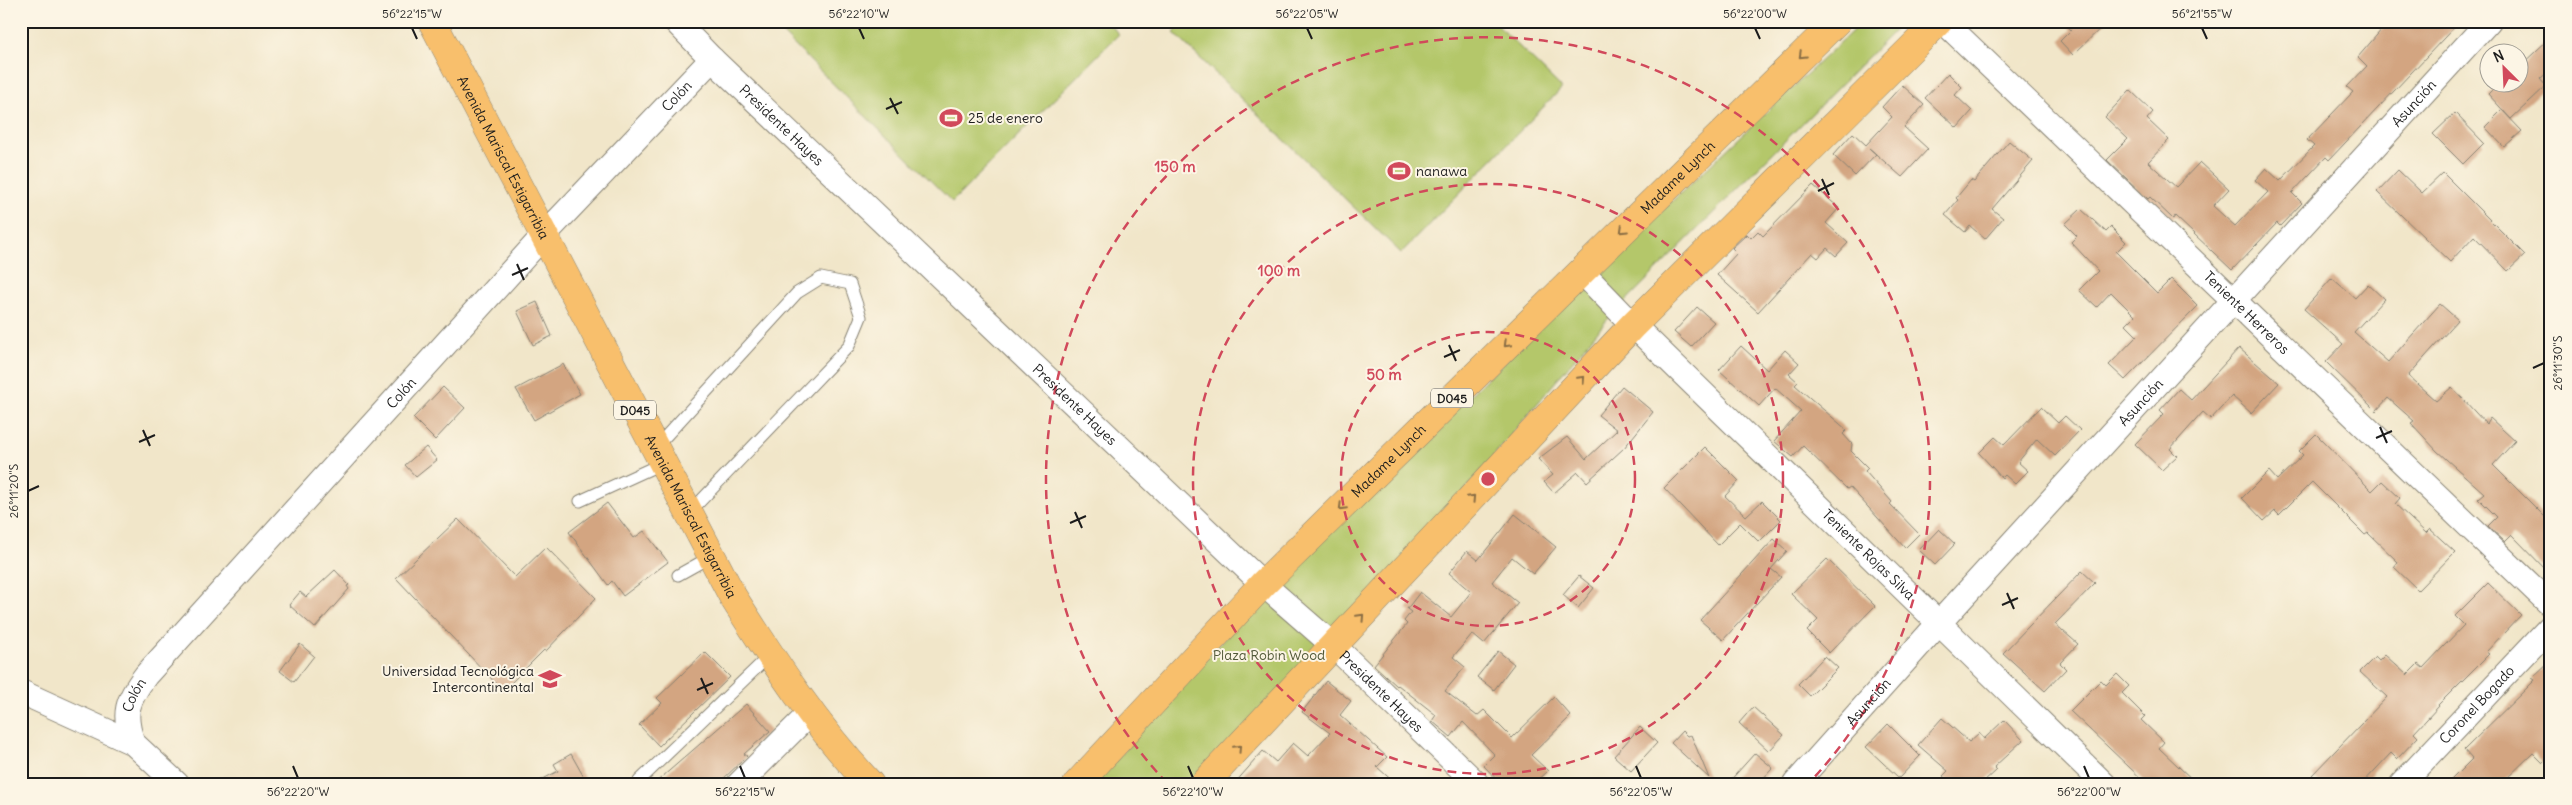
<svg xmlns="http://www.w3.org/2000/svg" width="2572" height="805" viewBox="0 0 2572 805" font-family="Delius,sans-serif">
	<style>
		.green { fill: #b4c76b; stroke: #687244 }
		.building { fill: #d3a581 }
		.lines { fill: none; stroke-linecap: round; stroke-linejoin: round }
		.lane-casing { stroke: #868172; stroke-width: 13 }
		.street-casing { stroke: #868172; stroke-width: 26 }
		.primary-casing { stroke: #868172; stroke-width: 29 }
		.lane { stroke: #fff; stroke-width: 11 }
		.street { stroke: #fff; stroke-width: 24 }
		.primary { stroke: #f8bf6c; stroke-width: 28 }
		.oneway { stroke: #8a6e44 }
		.ticks { fill: none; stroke: #1c1c1c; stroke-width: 2 }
		.ring { fill: none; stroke: #d1495b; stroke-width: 2.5; stroke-dasharray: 9 6 }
		.labels { text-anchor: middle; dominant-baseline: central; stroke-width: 4; stroke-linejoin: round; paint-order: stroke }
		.shield { fill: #fcf5e5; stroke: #5f5d58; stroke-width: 1 }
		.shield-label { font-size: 12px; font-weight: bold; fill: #1c1c1c }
		.street-label { font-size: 14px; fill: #1c1c1c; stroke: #fcf5e5 }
		.poi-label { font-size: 14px; fill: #1c1c1c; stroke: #fcf5e5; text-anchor: start }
		.park-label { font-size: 14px; fill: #515838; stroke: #fcf5e5 }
		.centre { fill: #d1495b; stroke: #fcf5e5; stroke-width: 2.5 }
		.ring-label { font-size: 15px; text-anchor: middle; font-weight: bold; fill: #d1495b; stroke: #fcf5e5; stroke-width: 4; stroke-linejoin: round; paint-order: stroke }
		.neatline { fill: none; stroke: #1c1c1c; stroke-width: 2 }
		.ticks-label { font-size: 12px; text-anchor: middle; fill: #1c1c1c }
	</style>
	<rect width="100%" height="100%" fill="#fcf5e5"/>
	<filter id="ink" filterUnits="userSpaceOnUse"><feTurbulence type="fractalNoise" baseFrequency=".02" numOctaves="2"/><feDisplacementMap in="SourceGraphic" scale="10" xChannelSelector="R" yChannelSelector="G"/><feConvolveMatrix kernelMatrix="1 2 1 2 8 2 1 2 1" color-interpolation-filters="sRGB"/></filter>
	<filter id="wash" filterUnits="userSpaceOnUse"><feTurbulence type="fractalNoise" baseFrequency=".0096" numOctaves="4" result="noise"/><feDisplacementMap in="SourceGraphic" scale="20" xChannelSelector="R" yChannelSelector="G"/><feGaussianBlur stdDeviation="1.12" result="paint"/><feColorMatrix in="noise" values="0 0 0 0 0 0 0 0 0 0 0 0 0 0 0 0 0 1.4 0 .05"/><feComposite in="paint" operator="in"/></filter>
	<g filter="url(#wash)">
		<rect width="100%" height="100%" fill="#f1e6c9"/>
		<path class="green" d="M770,21H1106L1119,34L952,202Z
			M1185,21H1493L1562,88L1401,253L1174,33Z
			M1863,21H1904L1607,320L1325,658L1211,784H1094L1260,599L1576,292Z"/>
		<g id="blocks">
			<path class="building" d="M2063,21H2108L2073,55L2060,41L2071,30Z
				M2389,21H2460L2329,160L2326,157L2292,193L2302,203L2280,226L2277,223L2232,270L2175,216L2173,219L2150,197L2148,199L2107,160L2128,139L2105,117L2130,90L2153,112L2147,119L2169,140L2148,162L2176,187L2200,162L2229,189L2213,206L2235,226L2268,192L2255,180L2266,168L2280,181L2314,146L2307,140L2353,92L2347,87L2367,66L2358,57Z
				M2551,37V69L2540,79L2546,86L2511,119L2488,94L2500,82H2520V66Z
				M1948,73L1962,87L1955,95L1972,111L1957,128L1925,98Z
				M1902,85L1924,105L1904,127L1928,149L1902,177L1869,148L1876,154L1855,176L1833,155L1853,133L1866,145L1892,117L1882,107Z
				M2502,110L2522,131L2504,147L2485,127Z
				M2455,113L2484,143L2463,164L2433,134Z
				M2009,141L2033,161L1992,209L2003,218L1985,239L1970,226L1965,232L1945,215L1958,200L1956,198L1971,180L1974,182Z
				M2398,170L2422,193L2443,173L2525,255L2508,271L2474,236L2450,262L2377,192Z
				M1813,185L1839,208L1826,223L1848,243L1836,256L1827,248L1818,258L1812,253L1758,312L1717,275L1737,253L1732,248L1747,234L1751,238L1758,231L1763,236Z
				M2081,209L2106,232L2111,227L2126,242L2116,252L2157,293L2171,279L2198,306L2125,380L2109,365L2137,336L2126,325L2135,316L2111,292L2097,307L2079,290L2098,271L2071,242L2077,236L2065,224Z
				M2332,278L2355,298L2368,284L2384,299L2354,332L2388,362L2440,304L2458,320L2408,376L2436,401L2452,387L2486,424L2490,418L2515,441L2493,465L2551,523V575L2512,535L2505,542L2488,526L2497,517L2478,498L2484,493L2437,451L2411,423L2414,421L2388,398L2376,411L2326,362L2343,344L2304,309Z
				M537,302L552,336L533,345L517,311Z
				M1697,307L1714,322L1691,347L1674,332Z
				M1741,346L1767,370L1785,350L1799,363L1789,374L1798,382L1795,385L1847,430L1843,434L1852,444L1851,451L1868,468L1865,471L1892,502L1890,504L1919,534L1905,548L1850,487L1847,489L1803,446L1793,457L1774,441L1801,411L1775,388L1759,406L1719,370Z
				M2239,348L2279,383L2251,413L2232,396L2211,419L2203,412L2170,449L2177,456L2162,470L2135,444L2164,414L2160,410L2179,389L2191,400Z
				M563,364L580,394L534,420L516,389Z
				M1622,386L1653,412L1624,448L1587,482L1578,472L1554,493L1544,482L1553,475L1538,459L1567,437L1586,459L1617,430L1598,415Z
				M443,387L465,408L435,440L413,418Z
				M2041,407L2058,423L2065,416L2080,430L2055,456L2037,439L2018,462L2028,471L2015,484L2005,475L2002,478L1979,453L1995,437L2004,445Z
				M2316,434L2372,491L2382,481L2400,498L2395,504L2426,533L2430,529L2455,552L2418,590L2394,567L2398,562L2368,533L2365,535L2312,482L2279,515L2275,511L2264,521L2242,498L2269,471L2277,480L2303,455L2299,451Z
				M426,447L437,460L416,477L405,465Z
				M1705,447L1739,481L1725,496L1746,516L1762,501L1781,520L1759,542L1740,523L1718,545L1664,488Z
				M607,503L634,538L644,531L668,562L623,596L612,581L608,585L569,532Z
				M1515,514L1556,547L1533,574L1512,557L1492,582L1518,603L1484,644L1472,634L1453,657L1465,667L1445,691L1477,716L1484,710L1512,738L1554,697L1571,716L1531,755L1548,771L1534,784H1501L1484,766L1495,755L1463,722L1451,737L1432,721L1436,715L1398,685L1397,686L1374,665L1407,624L1404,621L1411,612L1407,609L1420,592L1451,617L1471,592L1449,573L1467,551L1478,560Z
				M458,519L515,577L546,547L596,598L546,651L544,650L503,691L396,578Z
				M1939,529L1955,544L1935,565L1919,550Z
				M1774,539L1787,551L1771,569L1781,577L1723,640L1700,620Z
				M1827,559L1875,606L1829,653L1807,631L1818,620L1791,594Z
				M335,570L349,585L347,586L349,589L315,628L289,605L300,592L306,597Z
				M2082,571L2095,583L2055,624L2078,644L2060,663L2066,669L2045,691L2003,653Z
				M1579,576L1594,588L1578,608L1563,595Z
				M2488,583L2521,615L2486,652L2489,654L2438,705L2439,706L2414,733L2418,737L2397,759L2391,753L2362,784H2321L2312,775L2387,697L2360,672L2375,657L2379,661L2385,655L2407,675L2418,664L2423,668L2464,625L2455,616Z
				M300,644L314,656L294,682L280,671Z
				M1498,651L1514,664L1494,690L1477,677Z
				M705,652L730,677L659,746L639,725L662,703L657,698Z
				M1825,656L1838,668L1810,696L1798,684Z
				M2551,660V755L2543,763L2533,753L2501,784H2447L2472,759L2464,750L2535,680L2532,678Z
				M2117,674L2129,686L2122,693L2145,716L2141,720L2164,742L2159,748L2197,784H2147L2070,711L2101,680L2106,685Z
				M1326,681L1351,701L1340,715L1387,757L1377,767L1396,784H1234L1263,751L1276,762L1293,743L1308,756L1330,733L1302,712Z
				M746,704L770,731L744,754L747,756L718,784H654Z
				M1753,707L1784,735L1769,751L1739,723Z
				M1942,718L1969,742L1979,733L1984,739L2004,720L2023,740L1994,767L1997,770L1982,784H1951L1943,776L1948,771L1918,745Z
				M1888,724L1920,756L1899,778L1866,747Z
				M1640,727L1657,743L1631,771L1614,756Z
				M1682,731L1687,736L1691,735L1709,778L1671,743Z
				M1755,753L1773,768L1758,784H1727Z
				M571,754L585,779L577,784H534L558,771L554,764Z"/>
		</g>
	</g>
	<g filter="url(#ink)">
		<use href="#blocks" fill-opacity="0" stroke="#868172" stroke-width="1"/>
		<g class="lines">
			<defs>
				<path id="lane" d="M655,448L797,293L821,278L850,284L861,317L849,346L689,513
					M580,501L663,463
					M678,575L712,556
					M639,781L770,655"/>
				<g id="street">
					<path id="s1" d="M675,21L712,59L1263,584L1334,646L1477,784"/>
					<path id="s2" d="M1943,21L2551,605"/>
					<path id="s3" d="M1581,271L1633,325L2104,784"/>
					<path d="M21,692L133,743L177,784"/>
					<path id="s4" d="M133,743C122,714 127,700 146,675L545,234L712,59"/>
					<path d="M739,784L811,712"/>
					<path id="s5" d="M1795,784L1939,623L2489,21"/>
					<path id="s6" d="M2402,784L2551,626"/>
				</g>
				<g id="primary">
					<path id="s7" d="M432,21L733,597C774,662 817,728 870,784"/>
					<path id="s8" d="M1077,784L1263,584L1837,21"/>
					<path d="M1204,784L1633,325L1939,21"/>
				</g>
			</defs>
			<use href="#lane" class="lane-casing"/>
			<use href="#street" class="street-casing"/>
			<use href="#primary" class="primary-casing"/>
			<use href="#lane" class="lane"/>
			<use href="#street" class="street"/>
			<use href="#primary" class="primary"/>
		</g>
		<defs><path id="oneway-chevron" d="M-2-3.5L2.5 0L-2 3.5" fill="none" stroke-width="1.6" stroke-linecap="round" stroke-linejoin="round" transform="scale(1.25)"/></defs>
		<g class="oneway">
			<use href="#oneway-chevron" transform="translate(1802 55) rotate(136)"/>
			<use href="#oneway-chevron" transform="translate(1623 230) rotate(136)"/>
			<use href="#oneway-chevron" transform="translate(1507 344) rotate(135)"/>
			<use href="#oneway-chevron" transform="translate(1582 379) rotate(-47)"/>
			<use href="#oneway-chevron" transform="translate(1472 498) rotate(-47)"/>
			<use href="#oneway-chevron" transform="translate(1342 507) rotate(135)"/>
			<use href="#oneway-chevron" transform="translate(1361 617) rotate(-47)"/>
			<use href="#oneway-chevron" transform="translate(1238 748) rotate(-47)"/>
		</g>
	</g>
	<path class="ticks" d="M412,28L417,39M859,28L864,39M1307,28L1312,39M1755,28L1760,39M2202,28L2207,39M890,98L898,114M886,109L902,102M1822,179L1829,195M1818,191L1834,183M517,264L524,280M512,275L528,268M1449,345L1456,361M1444,357L1460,350M2533,368L2544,363M2380,427L2387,443M143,430L150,446M2376,438L2392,431M139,442L155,435M28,491L39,486M1075,512L1082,528M1070,523L1086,516M2007,593L2014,609M2002,605L2018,598M701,678L708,694M697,690L713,683M293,766L298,778M740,766L745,778M1188,766L1193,778M1636,766L1641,778M2084,766L2089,778"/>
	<g class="ring">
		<circle cx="1488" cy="479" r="147"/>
		<circle cx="1488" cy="479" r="295"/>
		<path d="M1167 783A442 442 0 1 1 1809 783"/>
	</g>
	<defs>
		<symbol id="stadium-bare" viewBox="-9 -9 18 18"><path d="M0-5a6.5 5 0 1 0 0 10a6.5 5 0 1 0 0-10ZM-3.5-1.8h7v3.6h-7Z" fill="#d1495b" stroke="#fcf5e5" stroke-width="2.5" paint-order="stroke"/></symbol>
		<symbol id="university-bare" viewBox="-9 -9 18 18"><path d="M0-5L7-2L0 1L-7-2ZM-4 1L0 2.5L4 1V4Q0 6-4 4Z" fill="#d1495b" stroke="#fcf5e5" stroke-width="2.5" paint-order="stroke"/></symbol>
	</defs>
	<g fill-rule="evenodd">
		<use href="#stadium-bare" x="935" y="102" width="32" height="32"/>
		<use href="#stadium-bare" x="1383" y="155" width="32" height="32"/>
		<use href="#university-bare" x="534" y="663" width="32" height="32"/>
	</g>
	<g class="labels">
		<g class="shield">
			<rect x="1431" y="388.5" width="42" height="19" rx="4"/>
			<rect x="614" y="400.5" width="42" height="19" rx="4"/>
		</g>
		<g class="shield-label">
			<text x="1452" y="398">D045</text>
			<text x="635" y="410">D045</text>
		</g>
		<g class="street-label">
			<text stroke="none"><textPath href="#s4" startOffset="859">Colón</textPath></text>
			<text stroke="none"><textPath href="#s5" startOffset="920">Asunción</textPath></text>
			<text stroke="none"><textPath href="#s1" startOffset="149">Presidente Hayes</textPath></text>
			<text stroke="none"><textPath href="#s7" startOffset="154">Avenida Mariscal Estigarribia</textPath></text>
			<text stroke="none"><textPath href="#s8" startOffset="854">Madame Lynch</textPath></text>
			<text stroke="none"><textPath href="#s2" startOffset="421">Teniente Herreros</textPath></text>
			<text stroke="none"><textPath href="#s4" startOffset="454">Colón</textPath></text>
			<text stroke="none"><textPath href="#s5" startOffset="515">Asunción</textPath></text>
			<text stroke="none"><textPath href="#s1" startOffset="554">Presidente Hayes</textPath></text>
			<text stroke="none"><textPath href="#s8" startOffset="449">Madame Lynch</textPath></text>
			<text stroke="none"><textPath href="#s7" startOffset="559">Avenida Mariscal Estigarribia</textPath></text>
			<text stroke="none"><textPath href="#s3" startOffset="404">Teniente Rojas Silva</textPath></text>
			<text stroke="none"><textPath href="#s1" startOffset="974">Presidente Hayes</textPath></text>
			<text stroke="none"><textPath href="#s4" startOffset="50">Colón</textPath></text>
			<text stroke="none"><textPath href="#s5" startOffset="110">Asunción</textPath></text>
			<text stroke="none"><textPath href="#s6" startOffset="109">Coronel Bogado</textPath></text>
		</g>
		<g class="poi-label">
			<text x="968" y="118">25 de enero</text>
			<text x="1416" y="171">nanawa</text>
			<text x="534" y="671" text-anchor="end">Universidad Tecnológica<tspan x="534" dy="16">Intercontinental</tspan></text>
		</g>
		<g class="park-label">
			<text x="1269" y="655">Plaza Robin Wood</text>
		</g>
	</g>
	<circle cx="1488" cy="479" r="8" class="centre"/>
	<g class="ring-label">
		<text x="1175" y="172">150 m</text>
		<text x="1279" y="276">100 m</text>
		<text x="1384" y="380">50 m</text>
	</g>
	<rect width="2572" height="805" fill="none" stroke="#fcf5e5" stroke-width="55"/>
	<g transform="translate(2504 68) rotate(336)"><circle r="24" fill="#fcf5e5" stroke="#a29e95"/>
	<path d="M0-4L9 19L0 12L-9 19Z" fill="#d1495b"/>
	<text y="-8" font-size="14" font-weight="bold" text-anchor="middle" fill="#1c1c1c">N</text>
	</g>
	<rect x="28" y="28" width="2516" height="750" class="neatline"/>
	<g class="ticks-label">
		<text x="412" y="18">56°22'15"W</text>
		<text x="859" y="18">56°22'10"W</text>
		<text x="1307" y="18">56°22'05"W</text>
		<text x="1755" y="18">56°22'00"W</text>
		<text x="2202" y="18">56°21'55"W</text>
		<text transform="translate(2558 363) rotate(-90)" y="4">26°11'30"S</text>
		<text transform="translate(14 491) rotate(-90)" y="4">26°11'20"S</text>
		<text x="298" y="796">56°22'20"W</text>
		<text x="745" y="796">56°22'15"W</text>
		<text x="1193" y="796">56°22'10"W</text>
		<text x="1641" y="796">56°22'05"W</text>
		<text x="2089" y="796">56°22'00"W</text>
	</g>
</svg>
